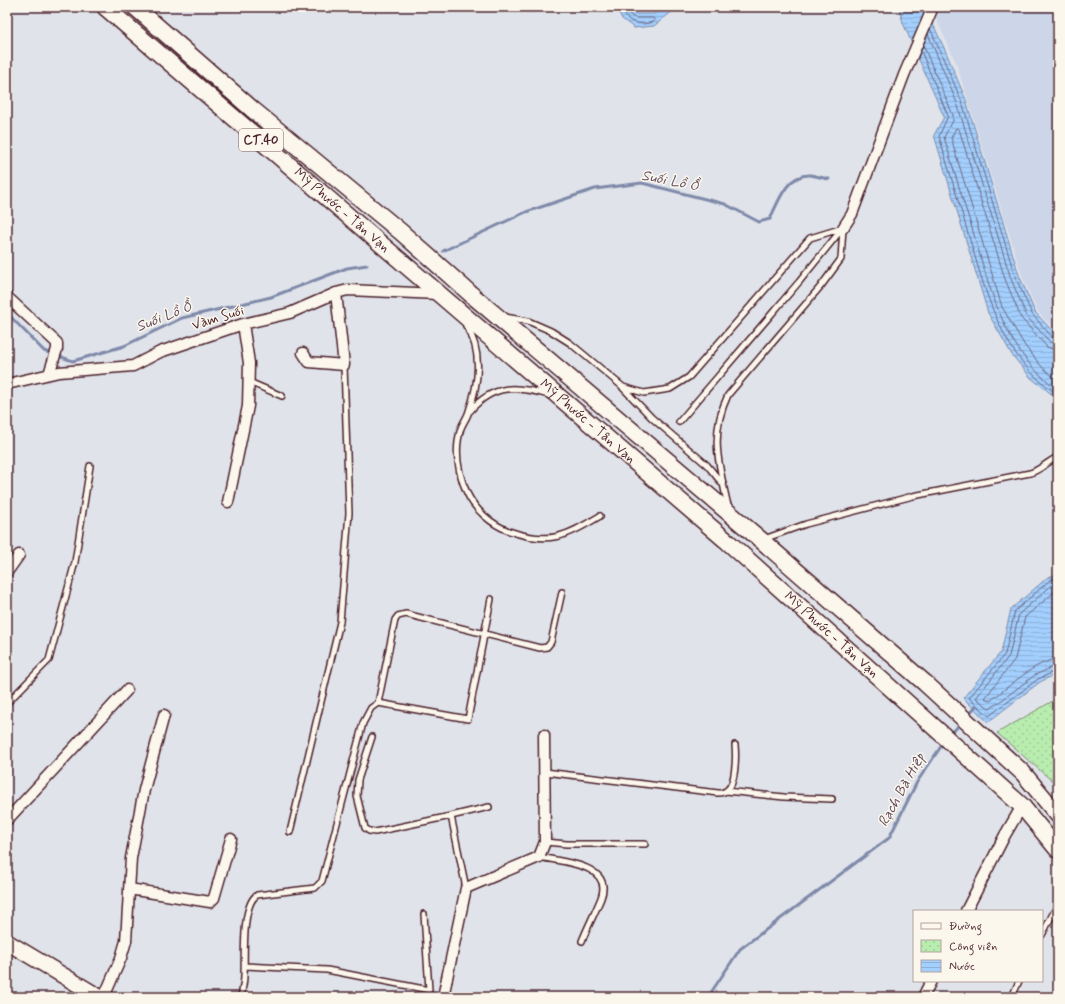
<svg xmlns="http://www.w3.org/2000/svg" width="1065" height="1004" viewBox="0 0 1065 1004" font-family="Mynerve,sans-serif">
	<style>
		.built { fill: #cdd6e8 }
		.park { fill: url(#park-dots); stroke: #81866d }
		.water { fill: url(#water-rules); stroke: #7f89a9 }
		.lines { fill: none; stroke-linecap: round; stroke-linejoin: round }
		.shore { stroke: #6d657f; stroke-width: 1 }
		.stream { stroke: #7f89a9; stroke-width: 3 }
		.lane-casing { stroke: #4a1f2b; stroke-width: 8 }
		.street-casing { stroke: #4a1f2b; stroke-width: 13 }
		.secondary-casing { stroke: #4a1f2b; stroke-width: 18 }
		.primary-casing { stroke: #4a1f2b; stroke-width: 19 }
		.lane { stroke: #fbf7ec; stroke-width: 5 }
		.street { stroke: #fbf7ec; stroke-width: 10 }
		.secondary { stroke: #fbf7ec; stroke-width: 15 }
		.primary { stroke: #fbf7ec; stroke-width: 16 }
		.labels { text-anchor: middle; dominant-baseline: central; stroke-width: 3; stroke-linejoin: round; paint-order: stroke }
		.shield { fill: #fbf7ec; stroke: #7f6065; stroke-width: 1 }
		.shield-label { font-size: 13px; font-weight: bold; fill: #4a1f2b }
		.street-label { font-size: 14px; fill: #4a1f2b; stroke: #fbf7ec }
		.water-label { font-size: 15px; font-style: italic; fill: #604b60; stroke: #fbf7ec }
	</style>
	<defs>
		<pattern id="park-dots" width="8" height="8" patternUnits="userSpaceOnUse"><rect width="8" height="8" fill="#b8edaf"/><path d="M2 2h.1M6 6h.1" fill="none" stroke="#a0cb97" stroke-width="1.8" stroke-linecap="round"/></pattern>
		<pattern id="water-rules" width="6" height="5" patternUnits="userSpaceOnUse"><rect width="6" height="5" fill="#a2cffd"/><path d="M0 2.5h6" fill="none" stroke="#8db1d9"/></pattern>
	</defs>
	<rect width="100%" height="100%" fill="#e0e4ea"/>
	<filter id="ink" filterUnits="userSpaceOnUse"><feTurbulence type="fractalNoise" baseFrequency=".025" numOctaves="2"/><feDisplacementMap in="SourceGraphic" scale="8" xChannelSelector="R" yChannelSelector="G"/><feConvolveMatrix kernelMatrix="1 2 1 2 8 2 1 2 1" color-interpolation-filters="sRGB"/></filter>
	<g filter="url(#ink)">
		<path class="built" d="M931,7H1058V334L1037,311L1022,276L956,63Z"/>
		<path class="park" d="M1058,698V786L997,733Z"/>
		<path class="water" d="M495,7H540L534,12L506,10Z
			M616,7H628L636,14H654L665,7H678L654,26L634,28L622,19Z
			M899,7H925L946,52L966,100L1019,275L1035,312L1058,337V399L1031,378L1012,355L988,313L934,135L944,117L903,23Z
			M1058,574V673L1040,682L988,722L963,698L1001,652L1011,609L1048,577Z"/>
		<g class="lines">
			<path class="shore" d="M626,12L635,18H653L655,20C647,27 627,24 624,13Z
				M930,28L962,102L1015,276L1032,314L1053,338L1058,340
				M928,34L957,103L1011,279L1027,317L1050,342L1058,345
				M923,45L953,115V121L944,137C953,167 962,198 972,228C989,285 1004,354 1058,389
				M921,51L948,116L939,136C948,168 958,199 967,230C985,289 1001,360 1058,394
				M1058,351L1047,347L1021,318L1005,279L959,129L956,128L951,138L1002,307L1025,346L1042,367L1058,381
				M1058,578L1050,580L1015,611L1005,654L969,698L989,716L1038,679L1058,670
				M1058,583L1052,585L1019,614L1009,656L976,698L990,709L1035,675L1058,665
				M1058,589L1025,617L1015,659L985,698L990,701C1008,688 1036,660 1058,659"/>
			<path class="stream" d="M443,251L526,212L595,189L642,183L725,204L759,222L770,219C778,202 787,174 810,175C816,176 823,178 829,179
				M7,313L44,351L73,361L124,346L182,318L271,297L347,268L367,265
				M967,716L976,706
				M950,735L961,723
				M708,997L740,949L889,838L917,782L944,742"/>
			<defs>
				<path id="lane" d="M505,317L528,321L551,331L570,343L623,387L644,393L670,389L689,377L810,238L843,228
					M466,326C484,352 478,386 468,414C466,419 463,423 461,428C454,450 458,473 467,493C475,510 491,524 509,531C549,545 565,537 600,516
					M249,382L282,396
					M623,388L652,418L707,465L721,482
					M470,411C494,383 517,386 549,395
					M679,422L799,282L842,229
					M728,506C719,465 709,435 728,395L821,286L841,259L843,228
					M764,539L806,524L913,496L1030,473C1041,470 1048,461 1058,457
					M7,703L49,660L75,562L90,466
					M378,703L395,620L398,616L406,614L540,648L547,647L551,642L562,592
					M372,737L358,780L357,796L365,828L369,831L375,832L451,816L466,888
					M545,772L718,793C721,793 725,792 727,790C736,784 736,755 735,745
					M726,791L784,797L832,799
					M451,816L489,807
					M290,832L340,622L349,513L344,365
					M545,842L567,844H645
					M539,857C561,862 614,864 601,898C595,913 588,926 582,941
					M1042,935L1058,904
					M245,966L327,970L429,990L424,914
					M241,997C242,990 244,983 244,976C245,958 241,905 257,895L315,888L322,881L363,723L371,708L378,703L468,719L491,599
					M1012,997L1019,981"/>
				<path id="street" d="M843,228L852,214L904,75L933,7
					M7,297L57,343V349L49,374
					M303,353L309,362L344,365L336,293
					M7,384L59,372L133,366L160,352L243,324L290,313L336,293L348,290L438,294
					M228,502L248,406L249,363L243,324
					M7,572L19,555
					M7,820L127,690
					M129,889L210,902L214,898L231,839
					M966,911L1005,835L1022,806
					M104,997L121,958L126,941L131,858L144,790L164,715
					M443,997L466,888L539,857L545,842L544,735
					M923,997L931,981"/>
				<path id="secondary" d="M7,942L99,997"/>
				<g id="primary">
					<path id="s1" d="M105,7L728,542L1022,806L1058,850"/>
					<path d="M135,7L252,109L401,232L473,296L761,540L925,683L1023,773L1058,815"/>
				</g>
			</defs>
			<use href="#lane" class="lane-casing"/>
			<use href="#street" class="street-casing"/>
			<use href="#secondary" class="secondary-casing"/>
			<use href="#primary" class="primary-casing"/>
			<use href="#lane" class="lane"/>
			<use href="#street" class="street"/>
			<use href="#secondary" class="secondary"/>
			<use href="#primary" class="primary"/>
		</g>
	</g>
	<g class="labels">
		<rect class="shield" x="239" y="129" width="44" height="22" rx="3"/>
		<g class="shield-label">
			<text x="261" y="140">CT.40</text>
		</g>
		<g class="street-label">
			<text stroke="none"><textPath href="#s1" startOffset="312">Mỹ Phước - Tân Vạn</textPath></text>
			<text transform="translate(218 318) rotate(-17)">Vàm Suối</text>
			<text stroke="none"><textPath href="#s1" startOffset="636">Mỹ Phước - Tân Vạn</textPath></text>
			<text stroke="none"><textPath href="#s1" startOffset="960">Mỹ Phước - Tân Vạn</textPath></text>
		</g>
		<g class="water-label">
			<text transform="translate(670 181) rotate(11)">Suối Lồ Ồ</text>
			<text transform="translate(164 317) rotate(-22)">Suối Lồ Ồ</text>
			<text transform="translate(902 790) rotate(-61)">Rạch Bà Hiệp</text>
		</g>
	</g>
	<rect width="1065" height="1004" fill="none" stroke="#fbf7ec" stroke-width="24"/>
	<rect x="12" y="12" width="1041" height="980" fill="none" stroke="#4a1f2b" stroke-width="1.5" filter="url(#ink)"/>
	<rect x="913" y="910" width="130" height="72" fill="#fbf7ec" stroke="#b4a19f"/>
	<rect x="921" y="923" width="20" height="6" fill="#fbf7ec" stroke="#b4a19f"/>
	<text x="949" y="930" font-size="12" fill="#4a1f2b">Đường</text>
	<rect x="921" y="940" width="20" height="12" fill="url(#park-dots)" stroke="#b4a19f"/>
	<text x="949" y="950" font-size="12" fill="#4a1f2b">Công viên</text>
	<rect x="921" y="960" width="20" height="12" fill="url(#water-rules)" stroke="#b4a19f"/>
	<text x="949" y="970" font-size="12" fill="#4a1f2b">Nước</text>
</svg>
